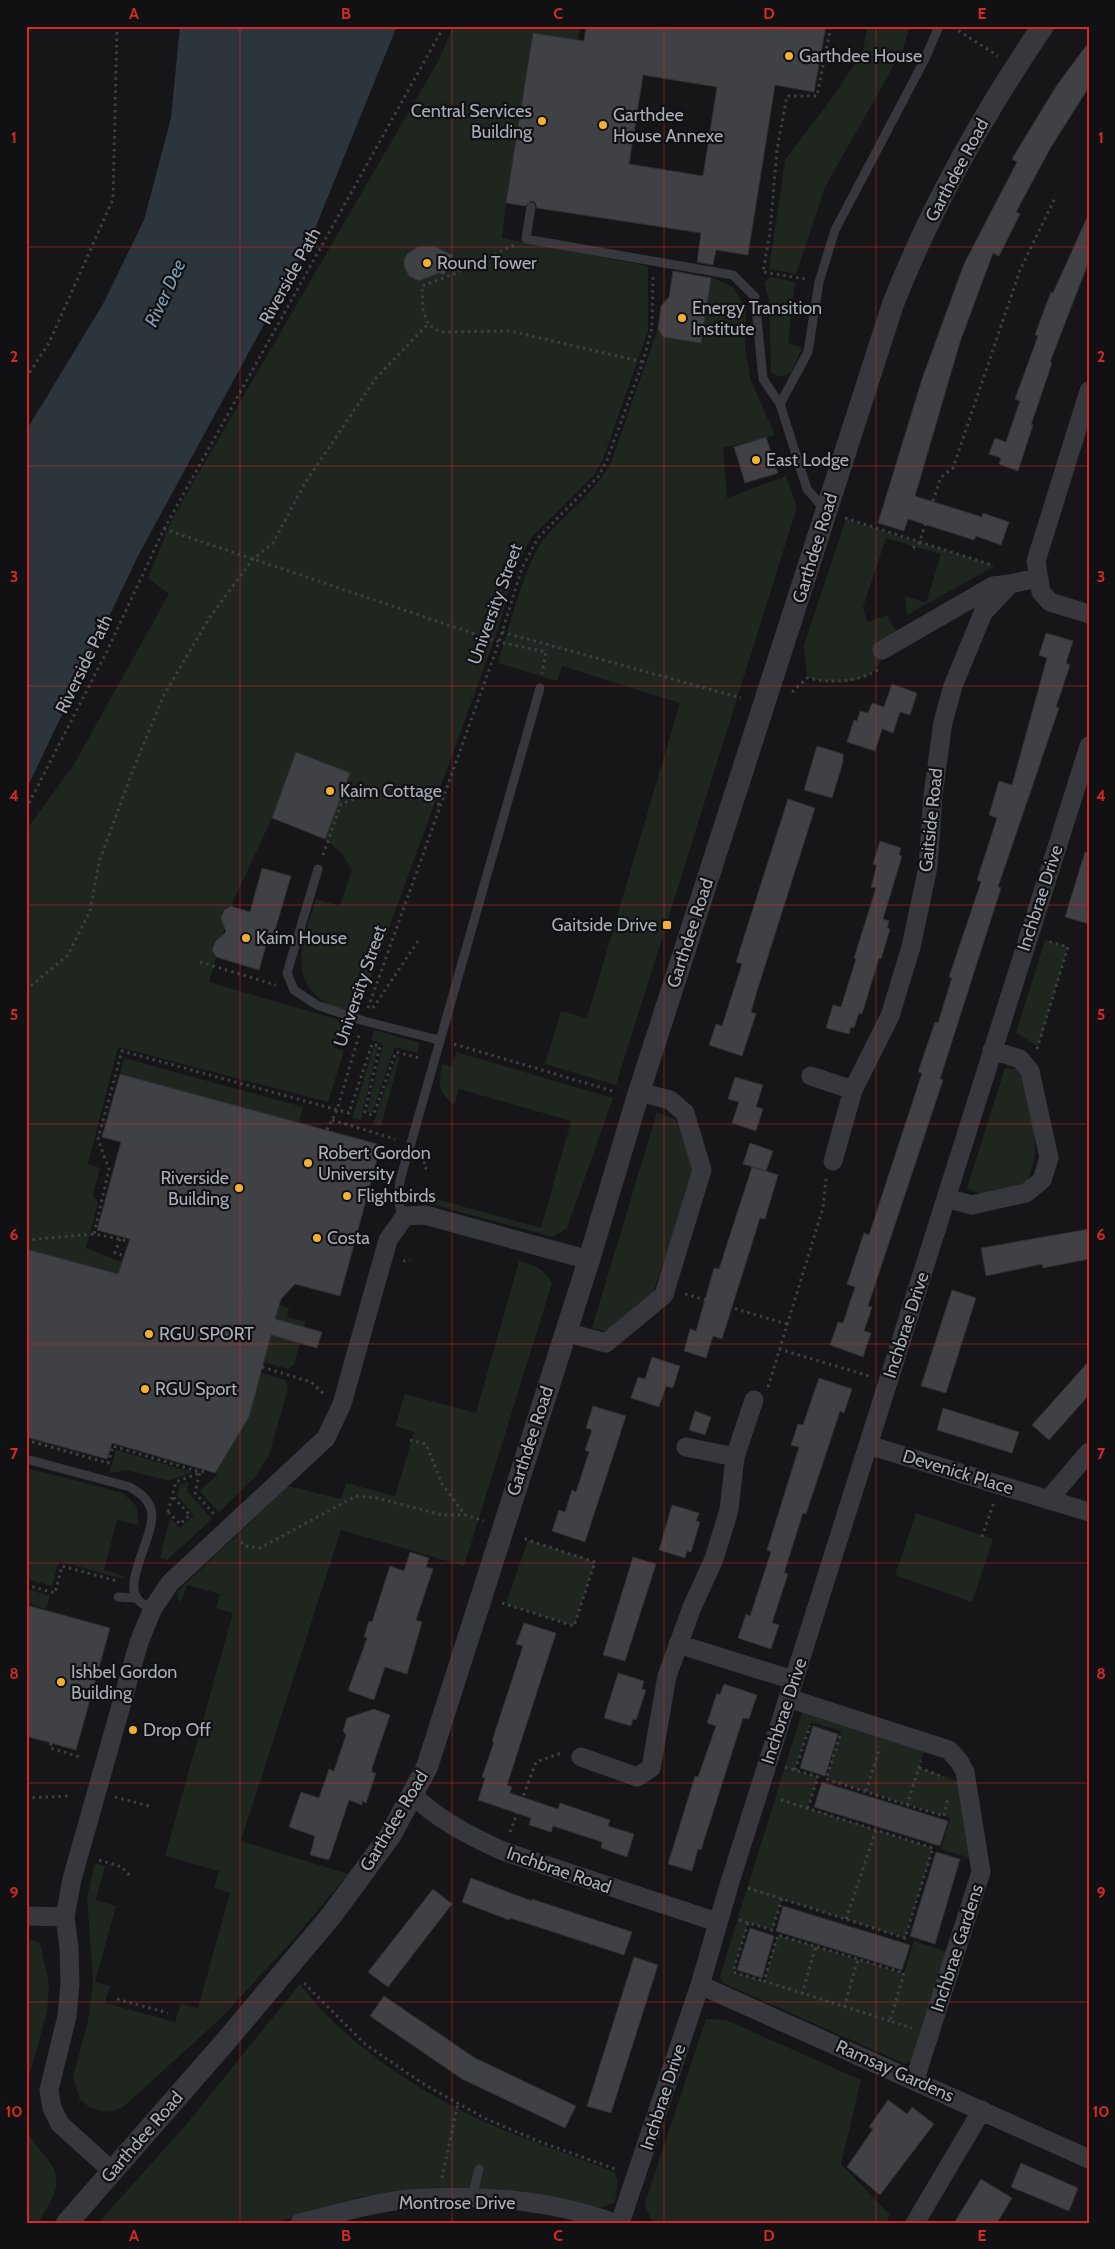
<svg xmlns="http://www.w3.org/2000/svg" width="1115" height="2249" viewBox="0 0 1115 2249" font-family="Cabin,sans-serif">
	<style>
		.green { fill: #1e261f }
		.water { fill: #2c353c }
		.building { fill: #404145; stroke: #303034; fill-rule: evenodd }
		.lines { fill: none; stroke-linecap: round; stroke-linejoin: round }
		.path { stroke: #3d3f44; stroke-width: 3; stroke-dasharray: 2.5 4; stroke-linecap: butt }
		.service { stroke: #37383d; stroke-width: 9 }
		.minor { stroke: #37383d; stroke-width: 19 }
		.tertiary { stroke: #37383d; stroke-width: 22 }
		.grid { fill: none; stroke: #d62828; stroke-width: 1; stroke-opacity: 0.55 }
		.poi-dot { fill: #f2b134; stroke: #111113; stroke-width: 2 }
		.labels { text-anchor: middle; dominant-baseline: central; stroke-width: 4.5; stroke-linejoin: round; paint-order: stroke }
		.poi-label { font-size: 18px; fill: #a8adb8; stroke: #111113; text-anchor: start }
		.street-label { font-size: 18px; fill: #a8adb8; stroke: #111113 }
		.water-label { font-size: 19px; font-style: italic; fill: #7f9bb3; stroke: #111113 }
		.neatline { fill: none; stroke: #d62828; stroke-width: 2 }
		.grid-label { font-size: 16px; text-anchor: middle; font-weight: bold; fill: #d62828 }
	</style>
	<rect width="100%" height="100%" fill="#161618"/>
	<path class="green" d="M453,26H580L578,40L533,33L506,203L502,238L648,266V331L603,459L594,475L531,538L516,567L496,635L358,1013C348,1010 334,1008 325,1002C285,976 305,935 316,899L340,906L352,870L342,854L325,839L349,773L296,753L272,818L231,906C220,909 220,917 225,925L222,938L212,945L213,954L216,957L209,982L353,1024L349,1036L339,1033L335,1048L344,1051L328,1102L118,1047L88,1164L100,1168L93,1195L98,1203L86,1248L122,1262L118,1274L26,1249V830L73,766L169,594L148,578L172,519L440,58Z
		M868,26H910L903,49L825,187L796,274L769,269L785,160L829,102L862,53Z
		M711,277L734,288L746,308L745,348L751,381L775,435L723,448L727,498L786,476L797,507L616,1085L545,1064L561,1011L587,1018L680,703L562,666L557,681L498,663C508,631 525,565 543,540C565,513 595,494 611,462L658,329L663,337L700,343Z
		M770,277L795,282L788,343L802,348L791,373L782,377L771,373L769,300L764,283Z
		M846,519L995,566L907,615L905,596L926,603L941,554L886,538L863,607L867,622L887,615L896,631L875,643L883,657C880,662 876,670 872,673C853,686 827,682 807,678L804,645Z
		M1045,940L1068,947L1038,1046L1016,1033Z
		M374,1030L420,1043L417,1053L395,1047L372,1113L367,1112L383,1044L371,1040Z
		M374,1046L378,1047L361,1120L352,1118Z
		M456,1052L613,1098L567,1228L553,1237L427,1203L418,1194L541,1228L571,1121L459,1089L454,1105C438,1091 437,1085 443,1064L452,1067Z
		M397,1056L400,1057L381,1126L373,1124Z
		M124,1058L303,1107L299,1123L120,1074Z
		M1005,1068L1016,1069L1022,1077C1030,1115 1045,1149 1025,1185L982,1195L967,1188Z
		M657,1112L676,1120L695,1172L653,1293L608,1332L592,1328Z
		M519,1261C535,1265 544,1269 552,1283L464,1566L341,1530L241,1841L348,1874L292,1941L220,2019L122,2108L107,2112L91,2108L80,2100L73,2077L88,2021L93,1982L87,1898L95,1863L105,1866L96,1900L116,1906L95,1982L110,1986L105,2003L175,2022L181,2004L198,2008L230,1893L214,1888L219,1871L165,1856L233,1613L216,1608L220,1594L187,1585L181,1602L177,1598L178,1591L288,1486L341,1499L346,1483L395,1496L414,1432L395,1426L405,1394L476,1413Z
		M279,1305L289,1308L287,1317L306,1322L294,1364L288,1369L263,1362Z
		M261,1373L286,1380L288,1389L269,1455L255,1477L219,1512L200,1491L218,1474L215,1473Z
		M116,1450L192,1472L169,1481L127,1470L109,1473Z
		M26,1468L123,1493L137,1507L138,1525L117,1520L104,1570L124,1576L123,1579L59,1561L52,1586L26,1579Z
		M189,1482L187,1491L212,1519L167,1560L160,1558L170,1518L180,1528L194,1515L177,1496L180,1484Z
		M916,1513L993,1539L972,1602L895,1575Z
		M528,1540L595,1562L574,1626L506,1604Z
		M26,1589L50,1596L46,1609L26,1603Z
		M803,1709L925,1747L919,1768L961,1782L973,1859L941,1849L950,1818L826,1779L841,1731L811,1722L795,1770L818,1777L808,1808L933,1848L905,1938L782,1899L772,1930L748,1923L733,1972L764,1981L778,1935L904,1973L914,1941L950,1953L916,2059L905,2064L723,1983L720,1976Z
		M31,1940L40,1943L49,1984L47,2012L26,2088V1942Z
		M300,1984C345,2044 419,2092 487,2123C529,2141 573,2155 615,2173L618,2181L615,2202L600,2208L571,2203L391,2192L359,2197L273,2223H98L185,2126Z
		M706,2019L726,2020L861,2080L841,2164L890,2215L886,2223H654L644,2206Z
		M26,2129C33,2143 42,2151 51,2164C65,2184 49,2207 37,2223H26Z"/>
	<path class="water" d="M180,26H397L312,236L138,556L26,790V431L103,304L144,220L171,118Z"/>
	<path class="building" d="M586,26H826L814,92L775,85L748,255L716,250L713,265L697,262L701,233L537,208L535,202L531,201L525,206L506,203L533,33L584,41ZM643,75L717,87L703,176L629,164Z
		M1089,42V87L1051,147L1016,212L1020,214L999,256L993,253L960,342L915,496L982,517L983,513L1009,522L1001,545L976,536L974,540L908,519L904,531L878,523L922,379L964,264L1017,162L1012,159L1024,139L1057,85Z
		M1089,213V261L1050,362L1052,363L1031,425H1033L1018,471L999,464L1001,458L989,454L995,438L1006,442L1020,401L1015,399L1038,336L1035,335L1043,313L1051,292L1053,293Z
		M433,246L453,255L444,275L439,273L419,281L409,276L404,266V260L407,254L417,247Z
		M673,271L711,278L701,343L663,337L658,329L661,306L669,297Z
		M766,437L778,473L745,483L734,447Z
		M1046,633L1073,641L1066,663L1070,665L1056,707L1059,708L998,887L1001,888L940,1079L943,1080L868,1306L872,1307L864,1331L871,1333L863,1357L830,1345L838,1322L843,1323L855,1287L847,1284L864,1233L869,1235L922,1073L918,1072L935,1022L938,1023L945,1000L952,978L949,977L981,882L977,880L997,818L989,815L999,781L1012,785L1047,658L1039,655Z
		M892,684L917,693L910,715L900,712L893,733L882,729L875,751L847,742L854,720L857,721L860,711L868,713L872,703L884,707Z
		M817,746L843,754V762L832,798L804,790Z
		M296,752L350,773L325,839L272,818Z
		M788,799L815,808L757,991L751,1012L756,1014L742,1056L709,1045L716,1024L722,1026L742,964L736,962Z
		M880,841L901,848L899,855L902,856L883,919L889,921L887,928L890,929L881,959L879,958L862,1014L859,1013L854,1028L851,1027L849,1034L826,1028L833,1005L841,1007L856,959L854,958L876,888L871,887L877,865L873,864Z
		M1085,852L1089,853V924L1065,917Z
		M262,868L291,876L271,944L267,942L259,970L216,957L212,950L215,942L226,932L221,918L224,910L231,906L250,912Z
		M120,1074L381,1145L340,1296L295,1284L281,1299L275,1319L322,1332L317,1348L271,1335L249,1417L215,1473L112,1443L107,1459L26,1437V1249L118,1274L130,1239L97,1230L121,1142L102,1137Z
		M735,1077L763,1085L756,1107L763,1109L756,1131L732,1123L739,1102L728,1099Z
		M750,1143L773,1151L766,1171L743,1164Z
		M752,1167L778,1175L765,1219L760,1218L722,1339L713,1336L706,1358L684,1351L690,1329L696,1331L714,1268L719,1269Z
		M1089,1229V1259L1043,1268L1042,1264L986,1276L981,1248Z
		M952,1290L976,1298L946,1393L921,1386Z
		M652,1357L680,1366L673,1388L666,1386L659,1407L631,1398L638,1377L645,1379Z
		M1089,1361V1395L1049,1440L1032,1425Z
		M819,1378L852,1389L844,1413L840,1411L806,1514L803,1513L784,1573L788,1574L772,1623L779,1625L771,1649L738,1638L746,1614L750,1616L771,1552L767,1550L799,1447L791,1445L798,1424L803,1425Z
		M593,1406L626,1416L585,1542L552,1531L559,1510L565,1512L572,1490L576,1492L589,1452L585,1450L592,1430L586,1428Z
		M943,1408L1019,1432L1012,1453L937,1430Z
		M695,1411L711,1417L705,1435L689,1430Z
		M672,1505L699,1513L696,1521L700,1522L691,1552L687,1551L685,1558L659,1550Z
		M410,1552L429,1558L426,1567L433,1569L416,1620L422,1622L407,1674L385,1667L374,1700L349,1691V1688L367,1638L364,1637L369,1621L372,1622L390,1566L404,1571Z
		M633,1557L656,1564L625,1661L603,1655Z
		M26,1605L110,1628L76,1750L26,1736Z
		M524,1623L556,1633L507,1785L512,1787L510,1793L558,1809L560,1803L610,1820L608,1826L634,1834L627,1857L601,1848L602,1842L553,1826L551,1832L529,1825L531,1818L478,1800L485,1778L482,1777L494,1742L492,1741L523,1646L516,1644Z
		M618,1673L644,1681L642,1689L646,1690L636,1720L633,1719L631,1726L604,1718Z
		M724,1684L757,1695L749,1719L743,1718L701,1850L698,1849L692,1871L668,1864L695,1776L698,1777L716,1726L707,1723L717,1693L720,1695Z
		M374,1709L390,1715L372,1768V1772L376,1773L366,1803L362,1801V1805L349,1800L329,1860L310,1855L315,1836L289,1827L301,1792L319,1798L329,1769L334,1771L346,1735L343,1731L347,1718Z
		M813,1726L838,1734L825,1776L800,1768Z
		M822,1782L948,1821L940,1846L814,1807Z
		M936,1852L960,1859L935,1944L910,1936Z
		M471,1878L532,1901V1899L632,1932L624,1955L510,1918L509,1920L462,1902Z
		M433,1889L452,1904L388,1987L368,1972Z
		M783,1906L910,1945L902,1970L776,1931Z
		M750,1928L774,1936L762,1978L737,1970Z
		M634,1957L658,1965L611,2113L587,2106Z
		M384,1996L475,2058L576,2106L565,2128L462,2079L370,2016Z
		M888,2100L907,2114L912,2107L934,2124L880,2195L847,2167L873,2129L869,2127Z
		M1021,2163L1078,2188L1069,2211L1011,2187Z
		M981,2179L1012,2198L997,2223H954Z"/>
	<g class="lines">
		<path class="path" d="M953,27L998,56
			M514,245L454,274L422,286L423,310L428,324L440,332L510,331L643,362
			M805,279L763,272L770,232L777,149L787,96H817L831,26
			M26,378L49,343L113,199L117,26
			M845,518L992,565
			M164,529L444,26
			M913,548L919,543L941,477L953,468L1020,270L1056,196
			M502,632L741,698
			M792,692L807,678C833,683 854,683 878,670
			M26,809L107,651L164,529L499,642L546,652L542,674
			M323,855L341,804L386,787L441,805
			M200,962L276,985
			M26,990L68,955L90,911L99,862L133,770L164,695L210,617L253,559L273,543L305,483L376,378L428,324
			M368,1008L499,642L522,568L538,538L598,477L607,460L643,362L652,328L653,276
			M373,1008L418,941
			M454,1044L616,1092
			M1037,1049L1068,947L1047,941
			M332,1120L395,1139
			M327,1130L337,1110L359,1035
			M425,1155L424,1167L429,1170
			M120,1239L115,1253L259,1294L264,1278L120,1239L94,1234L109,1169L98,1139L122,1051L349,1113L372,1044L380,1046L365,1112L369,1115L374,1114L396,1052L419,1058
			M26,1240L94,1234
			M403,1261L410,1260
			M685,1294L787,1324
			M779,1349L869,1376
			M262,1367L311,1382L324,1394
			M768,1387L823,1208L826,1179
			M26,1440L108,1463L113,1446L200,1472L195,1493L214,1514
			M410,1440L426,1444L442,1484L465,1515
			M168,1512L176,1482L207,1470
			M168,1512L180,1524L190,1515L173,1497
			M982,1537L994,1502
			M241,1542L245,1546L260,1548L356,1496L377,1498L442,1515H465L484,1521
			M26,1585L55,1593L62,1566L117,1581
			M502,1603L574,1626L595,1562L522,1538
			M840,1736L826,1779L907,1805L921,1761
			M51,1743L50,1748L80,1757
			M785,1767L818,1777L808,1808
			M919,1768L944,1777
			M795,1770L810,1726
			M866,1791L880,1747
			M115,1797L149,1806
			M26,1798L69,1796
			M907,1805L944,1816L948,1798
			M510,1832L536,1762L561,1753
			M99,1860L122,1867L130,1876
			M748,1888L905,1938L933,1848L778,1799
			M846,1919L876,1830
			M739,1920L772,1930L782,1899
			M748,1923L733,1972L764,1981
			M304,1983L365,2044L422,2083L484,2118L538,2141L618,2170
			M802,1994L816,1946
			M117,1999L168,2013
			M844,2007L858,1959
			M890,2021L764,1981L778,1935L904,1973L890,2021L912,2028
			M26,2098H27
			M442,2178L458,2103"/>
		<path class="service" d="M531,207L526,239L733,275L755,297L763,379L780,404
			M825,510L807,489L780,404L808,352L819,282L835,230L925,59L939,26
			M318,869L287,973L294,990L317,1005L364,1021L439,1040
			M405,1216C389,1199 406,1163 411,1143L540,688
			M26,1459L130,1487C139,1493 147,1497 151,1509C159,1537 107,1598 153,1608
			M118,1597L135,1598
			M472,2198L479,2169"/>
		<path class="minor" d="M1089,391L1036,561L1041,592L1050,602L1089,614
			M882,650L993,586L1010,584
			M811,1076L853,1090
			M833,1161L853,1090L890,1016L911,947L928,867L933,795L943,722L953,686L983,613L1010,584L1037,578
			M946,1198L972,1205L1026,1193L1042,1180L1049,1158L1030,1071L1020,1059L992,1050
			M565,1332L606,1343L664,1295L666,1288L702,1170L685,1113L670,1100L639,1092
			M868,1445L1089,1512
			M686,1447L735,1457
			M1048,1500L1089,1452
			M678,1644L793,1680
			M788,1698L949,1750L959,1761L965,1772L981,1872L915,2079
			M581,1757L637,1777L651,1768L667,1676L692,1607L714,1559L729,1510L735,1457L754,1400
			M413,1795C438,1820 471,1837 503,1851L717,1922
			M26,1916L65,1917
			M700,1985L1089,2159
			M112,2171L60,2124L52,2108L49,2090L67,2016L70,1984L69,1948L65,1917L72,1879L139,1642L153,1608L170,1583L326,1438L342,1404L388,1240L405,1216L425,1215L589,1260
			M300,2223C336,2214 374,2202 412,2199C478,2194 552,2200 614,2223
			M620,2223L700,1985L730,1882L1089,746
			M915,2223L982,2110"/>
		<path class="tertiary" d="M67,2223L226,2041L331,1916L390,1836L427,1767L589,1260L639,1092L893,304C932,205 983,114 1043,26"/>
	</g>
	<path class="grid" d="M240,26V2223M452,26V2223M664,26V2223M876,26V2223M26,247H1089M26,466H1089M26,686H1089M26,905H1089M26,1124H1089M26,1344H1089M26,1563H1089M26,1783H1089M26,2002H1089"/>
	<g class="poi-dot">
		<circle cx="789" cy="56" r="5"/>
		<circle cx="542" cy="121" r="5"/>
		<circle cx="603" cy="125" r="5"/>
		<circle cx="427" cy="263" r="5"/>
		<circle cx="682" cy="318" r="5"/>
		<circle cx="756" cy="460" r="5"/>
		<circle cx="330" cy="791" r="5"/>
		<rect x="662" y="920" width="10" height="10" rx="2.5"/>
		<circle cx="246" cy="938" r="5"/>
		<circle cx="308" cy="1163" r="5"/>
		<circle cx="239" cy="1188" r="5"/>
		<circle cx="347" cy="1196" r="5"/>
		<circle cx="317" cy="1238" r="5"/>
		<circle cx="149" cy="1334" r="5"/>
		<circle cx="145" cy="1389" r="5"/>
		<circle cx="61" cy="1682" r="5"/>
		<circle cx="133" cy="1730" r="5"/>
	</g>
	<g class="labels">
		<g class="poi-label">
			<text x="799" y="56">Garthdee House</text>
			<text x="532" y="111" text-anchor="end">Central Services<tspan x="532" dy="21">Building</tspan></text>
			<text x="613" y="115">Garthdee<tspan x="613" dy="21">House Annexe</tspan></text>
			<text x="437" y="263">Round Tower</text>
			<text x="692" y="308">Energy Transition<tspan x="692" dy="21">Institute</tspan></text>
			<text x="766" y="460">East Lodge</text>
			<text x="340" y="791">Kaim Cottage</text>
			<text x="657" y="925" text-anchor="end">Gaitside Drive</text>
			<text x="256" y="938">Kaim House</text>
			<text x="318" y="1153">Robert Gordon<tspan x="318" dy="21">University</tspan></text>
			<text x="229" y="1178" text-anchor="end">Riverside<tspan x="229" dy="21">Building</tspan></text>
			<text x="357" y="1196">Flightbirds</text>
			<text x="327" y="1238">Costa</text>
			<text x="159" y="1334">RGU SPORT</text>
			<text x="155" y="1389">RGU Sport</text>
			<text x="71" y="1672">Ishbel Gordon<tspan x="71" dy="21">Building</tspan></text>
			<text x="143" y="1730">Drop Off</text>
		</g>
		<g class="street-label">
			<text transform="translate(957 170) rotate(-62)">Garthdee Road</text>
			<text transform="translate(290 276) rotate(-61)">Riverside Path</text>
			<text transform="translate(815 548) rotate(-73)">Garthdee Road</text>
			<text transform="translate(495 604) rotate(-70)">University Street</text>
			<text transform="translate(84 664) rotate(-64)">Riverside Path</text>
			<text transform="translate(931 820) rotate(-84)">Gaitside Road</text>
			<text transform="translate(1040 898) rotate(-72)">Inchbrae Drive</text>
			<text transform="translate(690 933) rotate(-72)">Garthdee Road</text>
			<text transform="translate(360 986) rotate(-71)">University Street</text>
			<text transform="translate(906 1325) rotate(-72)">Inchbrae Drive</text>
			<text transform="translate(530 1441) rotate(-72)">Garthdee Road</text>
			<text transform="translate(958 1472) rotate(17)">Devenick Place</text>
			<text transform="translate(784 1711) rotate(-72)">Inchbrae Drive</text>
			<text transform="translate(394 1821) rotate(-59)">Garthdee Road</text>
			<text transform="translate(559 1870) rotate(19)">Inchbrae Road</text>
			<text transform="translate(957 1948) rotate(-72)">Inchbrae Gardens</text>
			<text transform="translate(895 2071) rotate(24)">Ramsay Gardens</text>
			<text transform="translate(663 2097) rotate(-72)">Inchbrae Drive</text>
			<text transform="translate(142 2137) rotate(-49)">Garthdee Road</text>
			<text x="457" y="2203">Montrose Drive</text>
		</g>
		<g class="water-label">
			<text transform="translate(165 293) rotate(-65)">River Dee</text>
		</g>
	</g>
	<rect width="1115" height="2249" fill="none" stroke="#111113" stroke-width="55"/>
	<rect x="28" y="28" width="1060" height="2194" class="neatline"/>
	<g class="grid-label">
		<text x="134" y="19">A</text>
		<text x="346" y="19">B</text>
		<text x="558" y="19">C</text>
		<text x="769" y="19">D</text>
		<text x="982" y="19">E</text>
		<text x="14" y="143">1</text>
		<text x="1101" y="143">1</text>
		<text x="14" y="362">2</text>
		<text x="1101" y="362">2</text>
		<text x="14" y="582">3</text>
		<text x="1101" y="582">3</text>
		<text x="14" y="801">4</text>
		<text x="1101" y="801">4</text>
		<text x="14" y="1020">5</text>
		<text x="1101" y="1020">5</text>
		<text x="14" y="1240">6</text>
		<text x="1101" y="1240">6</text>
		<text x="14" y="1459">7</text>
		<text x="1101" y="1459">7</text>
		<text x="14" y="1679">8</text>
		<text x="1101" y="1679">8</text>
		<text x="14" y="1898">9</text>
		<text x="1101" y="1898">9</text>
		<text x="14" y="2117">10</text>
		<text x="1101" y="2117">10</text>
		<text x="134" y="2241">A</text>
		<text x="346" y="2241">B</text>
		<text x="558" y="2241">C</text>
		<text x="769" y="2241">D</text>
		<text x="982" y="2241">E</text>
	</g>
</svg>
